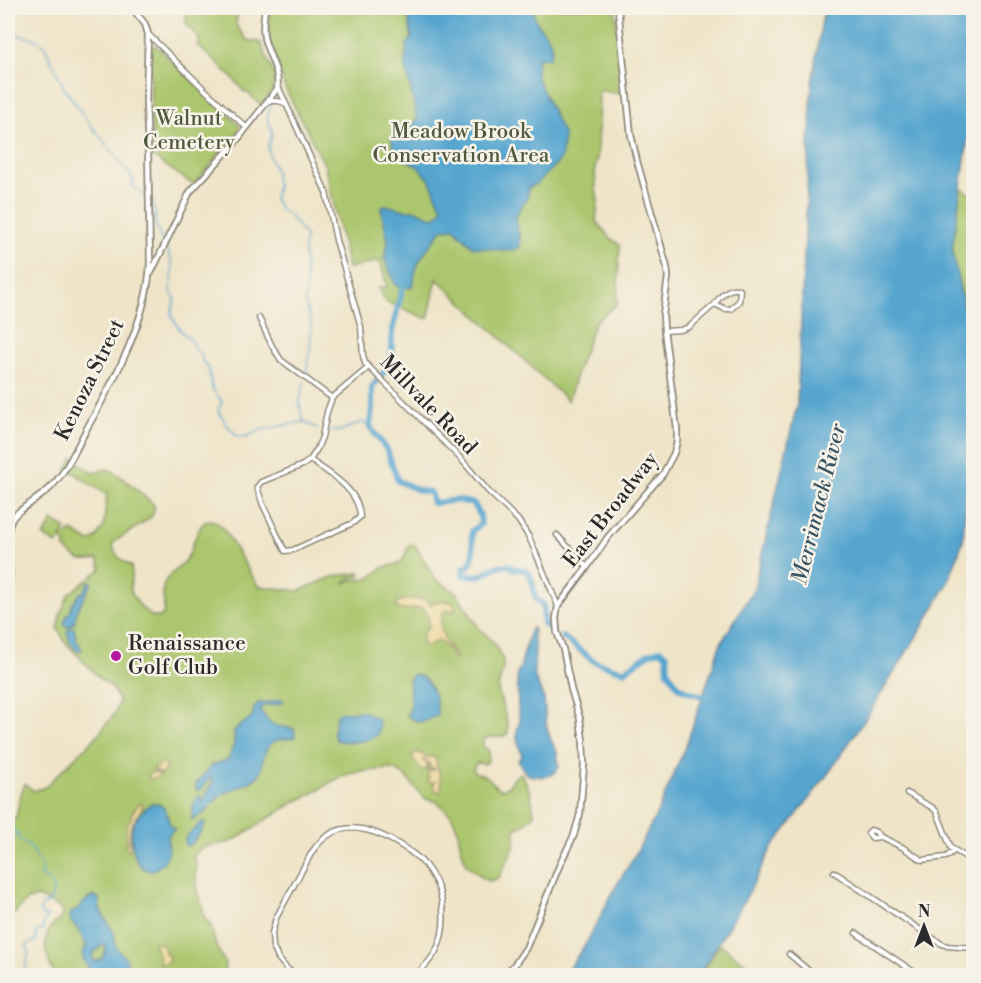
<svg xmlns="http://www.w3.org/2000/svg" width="981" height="983" viewBox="0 0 981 983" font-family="'Libre Bodoni',serif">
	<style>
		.green { fill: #abc66d; stroke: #6b784c; stroke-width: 1.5 }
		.sand { fill: #eeda9e; stroke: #8c8264; stroke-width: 1.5 }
		.water { fill: #55a5cf; stroke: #40687d; stroke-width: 1.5; fill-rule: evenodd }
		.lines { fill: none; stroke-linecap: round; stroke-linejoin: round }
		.stream { stroke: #55a5cf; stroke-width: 1.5 }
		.river { stroke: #55a5cf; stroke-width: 6 }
		.minor-casing { stroke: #8d887a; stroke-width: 7 }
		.tertiary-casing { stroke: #8d887a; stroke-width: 8 }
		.minor { stroke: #fff; stroke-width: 4 }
		.tertiary { stroke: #fff; stroke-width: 4.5 }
		.poi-dot { fill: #b5179e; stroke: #f7f3e8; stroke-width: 2 }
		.labels { text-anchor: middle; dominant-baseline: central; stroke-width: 5; stroke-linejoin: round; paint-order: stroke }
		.park-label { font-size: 21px; fill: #515a3f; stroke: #f7f3e8 }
		.street-label { font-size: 21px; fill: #2b2b2b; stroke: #f7f3e8 }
		.poi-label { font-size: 21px; fill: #2b2b2b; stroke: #f7f3e8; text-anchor: start }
		.water-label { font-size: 22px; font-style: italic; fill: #3a5664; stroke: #f7f3e8 }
	</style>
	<rect width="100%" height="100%" fill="#f7f3e8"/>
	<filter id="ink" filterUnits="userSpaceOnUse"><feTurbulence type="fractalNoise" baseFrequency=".0167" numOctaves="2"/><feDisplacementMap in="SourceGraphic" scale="12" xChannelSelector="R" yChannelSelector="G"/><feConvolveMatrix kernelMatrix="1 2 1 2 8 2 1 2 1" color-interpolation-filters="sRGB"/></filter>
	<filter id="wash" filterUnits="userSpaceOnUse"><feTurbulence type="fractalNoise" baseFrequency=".008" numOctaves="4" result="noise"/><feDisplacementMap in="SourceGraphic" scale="24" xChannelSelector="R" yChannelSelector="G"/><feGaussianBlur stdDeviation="1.35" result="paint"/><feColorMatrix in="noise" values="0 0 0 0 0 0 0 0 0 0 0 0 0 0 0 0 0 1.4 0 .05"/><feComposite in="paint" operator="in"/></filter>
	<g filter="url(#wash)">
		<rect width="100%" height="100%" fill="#efe4c8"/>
		<path class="green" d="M183,8H238L236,25L247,40L260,42L275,76L272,92L261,105L248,93L243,91L231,76L197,45L200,41L186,23L187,10Z
			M270,8H615L622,94L599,90L597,160L595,168L596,190L598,200L596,221L610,238L620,245L617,304L595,322L579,365L568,401L437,279L428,319L386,302L378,288L387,287L380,261L348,268L325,166L285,88L268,33Z
			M155,45L240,126L239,130L195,184L191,183L152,156L150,49Z
			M959,187L973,196V319H966L953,258L952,238Z
			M73,458L93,473C97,473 103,469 107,469C116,470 146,498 154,505V512L150,518L113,543C113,555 121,560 131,566C134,577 128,583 131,591C133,598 147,616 154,617C158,618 160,616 163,615C166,604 160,592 165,582C170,572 182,567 187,558C192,549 198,524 207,521C213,518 219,524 223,528L258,586L298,591L335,576L361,573L360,576L348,579L345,583L352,580L369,579L382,568L400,563L404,558L409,544L415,545L435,579L456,592L479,628L495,644L503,660V668L498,689L508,726V733L504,736L485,738L483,741V746L489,751L488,761L485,764L477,763L475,765L473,770L475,773C479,774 485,775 488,778C493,782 496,790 504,789C511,787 512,776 521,773C529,786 533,799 534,815L520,827L515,829V845L499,878L490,881L486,880L466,864L460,844L458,830L451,815L437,802L424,798L406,777L396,770L391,769L362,771L346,775L331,782L308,796L296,801L231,842L208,846L201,849L193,856L196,865V888L202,905L204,917L211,926L215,943L225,963L224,976L54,975C49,962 40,943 50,929C53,924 59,920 63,915L62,910L50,902L37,897L25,901L16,912L8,918V823L16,818L21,794L25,784L34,791L45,787L95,738L116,712L119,701L111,686L100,679L81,659L66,643L58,629L60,615L68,595L101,569L98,559C78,562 79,561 64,547L66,544L61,539L57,544L43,536L53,521L66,529L61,539L72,531L90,542L98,536L100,532L103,529L107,495L67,468Z
			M720,944L761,975H701Z"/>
		<path class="sand" d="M412,599H425L430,604C436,601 448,600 454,604L455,611L448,610L442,613C438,629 445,643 455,655V658L453,657L449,650L439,640L427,646L422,644C421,637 422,631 429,628C428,592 411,617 396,608L397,604L399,601Z
			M417,752L427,757H435C437,766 443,784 441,792H438L433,786L435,781L431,783L428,781L429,777L427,772L434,770L435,767L433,769H430V764L423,759L428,766L427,769L422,770L413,760V754Z
			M163,763L167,765L164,772L162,774L159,773L160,775L157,778L149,779L148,776L152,772L159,774L154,770V769Z
			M142,803L143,806L130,828V850L129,851L126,847L127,841L126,828L128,822L131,819V815L134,810L139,804Z
			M154,943H160C162,945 166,950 165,953L169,957L168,962L162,964L159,962L158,954Z"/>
		<path class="water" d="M405,8H470L485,12L491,8H533C534,11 534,15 535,18C542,35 558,38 549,59L538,57L536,76L564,136L561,159L538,183L528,188C531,201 520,204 517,214C513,225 522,236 520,247L512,251L473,247L454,228L442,229C434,242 420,255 416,270C413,278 416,279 411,288L396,286L384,258L388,242L381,208L385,205L405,210H416L429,216L434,217L439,214L442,208L429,179L417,166L393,152L392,138C394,135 396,133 399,131C407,125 413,130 417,118L405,64L407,44L412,38L409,22L410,12Z
			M824,8H973V104L952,250L969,332L973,401L963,541L947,585L923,626L866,718L830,771L771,849L747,896L699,975H564L587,942L616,886L634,857L658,811L688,740L720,645L754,588L797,405L812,83Z
			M91,581L92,583L77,610L74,624L67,627L64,624L65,619L71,610L72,605L81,592L83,593L88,583Z
			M70,628H74L77,641L82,649L81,651H77L70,642L67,631Z
			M532,628L534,629L533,637L535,648L534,675L544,699L546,723L550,738L557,752L559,767L555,773C546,777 536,778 526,774L518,761L522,756L517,739V730L520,721L518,710L517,674L521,665L529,633Z
			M413,674C430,675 438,700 437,715L428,720L418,722L407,716L411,704L409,681Z
			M281,699L284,701L280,704L263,706L261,707L260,710C274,730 272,724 294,729L295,733V737C288,740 279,738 273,742C260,751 265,767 258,776C250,786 230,788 220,796C211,804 204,816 192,820L193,804L199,795L201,796V801H203L213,781L211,778L208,779L203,788L199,791L196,789V784L212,765L227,760L229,758L234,743V731L239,726L249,720L252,717L254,708L258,703L271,702Z
			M363,711L378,719L379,728L377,735C365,743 349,743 336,740L333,733L337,714L344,712Z
			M152,803C165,802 168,815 170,825L175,829C173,831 170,832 169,835C166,839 169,845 169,849C168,859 158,872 147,870C134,867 130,839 132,828C134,821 145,807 152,803Z
			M202,822L205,823C204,830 194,842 188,846L185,845V840L186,837Z
			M94,896L99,899L100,910L114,933L116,948L127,959V964L124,975H92C86,962 78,959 87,945C80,939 84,938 80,932C75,924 70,925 69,914C81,909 82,900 94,896ZM102,945H105L106,947L104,955L100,960L95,961L92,958L93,954Z"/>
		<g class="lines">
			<path class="stream" d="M8,29L9,32L37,40L44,45L65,89L89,123L130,174L134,182L131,184L146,198
				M271,104L267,118L271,127L272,135L268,146L270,158L276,173L275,179L277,186L274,199L281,210L290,216L305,236L304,250L306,282L305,303L311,323V337L310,350L306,373
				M152,200C156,207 154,212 155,220C156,228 161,234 162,243
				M167,249L172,263V280L170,289L175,299L171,315L181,331L192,341L194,349L201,354L203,362L208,367L212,388L222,402L218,410L226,424L237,436L245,437L264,429L304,422L319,429
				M304,422C297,404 300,400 304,382
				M328,431H340L362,422L370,427
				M8,822L10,825
				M11,827L13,828L14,833L18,834V838L32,849L42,867L40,874C53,884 56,886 50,902L43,905L40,911L42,915L48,916L43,924V929L36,932V940L26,946L29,952C26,958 27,964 25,970L31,976"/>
			<path class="river" d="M404,282L392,331V354L387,368L372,387V408L370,427L387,450L398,481L421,491L430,492L433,503L458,500L474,504L480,515L481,524L472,531C471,546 478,554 467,568L463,567V575L479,576L499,566L509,565L513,569L526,570C528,573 531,578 532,580C536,591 530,598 543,604L544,624L552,630
				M563,637L595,662L624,671L650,653L660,650L667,655L668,672L680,688L709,699"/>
		</g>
	</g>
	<g filter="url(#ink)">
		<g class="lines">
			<defs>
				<path id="minor" d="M148,34L204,89L246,127
					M278,86L326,192L336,240L361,327L363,356L365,363L461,459L488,491L518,520L529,537L558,606
					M268,101H278L285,103
					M259,318L272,346L281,360L332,398
					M664,331L681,330L689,327L715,304C720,296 730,285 740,290L739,301L731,309H725L715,304
					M310,460L303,465L261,482L257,487L263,505L285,551L293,550L353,523L360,517C360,490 329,473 310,460L317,449L322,437L327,412L332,398L369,367
					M557,535L587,567
					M974,641L971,651L974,661
					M907,793L933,808L937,812L951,848L974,862
					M881,837L872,838L868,833L871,830L876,832L881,837L902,847L922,860L946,857L954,851
					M834,872L940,943L947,946L974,948
					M856,933L920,976
					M789,954L815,976
					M298,976L287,969L278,958L273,947L272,933L276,918L312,852C335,817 369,826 400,845C412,852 423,860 430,872C445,894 448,927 436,951C431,961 423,968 415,976"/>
				<path id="tertiary" d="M151,273L190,192L234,144L277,89C281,72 267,54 264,37C262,27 264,17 265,8
					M8,531L11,520L16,514C27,504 42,497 52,486C66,471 77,448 86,430C113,382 148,320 150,263L148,150L146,102L148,34L145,24L132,8
					M8,553L10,575L8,589
					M503,976L515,964L526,948L560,864L574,835L580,814L584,765L583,740L580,719L571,689L563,649L557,632L556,618L558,606L586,569L608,537L663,474L674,453L677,441V429L664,330L663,315L668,277L667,267L637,161L631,135L618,8"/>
			</defs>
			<use href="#minor" class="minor-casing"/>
			<use href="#tertiary" class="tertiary-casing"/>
			<use href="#minor" class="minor"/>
			<use href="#tertiary" class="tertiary"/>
		</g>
	</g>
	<circle class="poi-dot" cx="116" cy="656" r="6"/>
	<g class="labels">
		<g class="park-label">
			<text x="189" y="119">Walnut<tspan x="189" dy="24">Cemetery</tspan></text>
			<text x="461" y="132">Meadow Brook<tspan x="461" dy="24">Conservation Area</tspan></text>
		</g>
		<g class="street-label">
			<text transform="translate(90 380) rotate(-64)">Kenoza Street</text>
			<text transform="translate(428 405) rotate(46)">Millvale Road</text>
			<text transform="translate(611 510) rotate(-52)">East Broadway</text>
		</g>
		<g class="poi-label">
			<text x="128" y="644">Renaissance<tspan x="128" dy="24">Golf Club</tspan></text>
		</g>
		<g class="water-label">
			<text transform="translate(819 504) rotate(-76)">Merrimack River</text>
		</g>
	</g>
	<rect width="981" height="983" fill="none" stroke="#f7f3e8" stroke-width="30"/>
	<g transform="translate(924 926)" stroke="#f7f3e8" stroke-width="4.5" paint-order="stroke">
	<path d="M0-4.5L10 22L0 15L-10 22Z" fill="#2b2b2b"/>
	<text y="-9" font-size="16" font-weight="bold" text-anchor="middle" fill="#2b2b2b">N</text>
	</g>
</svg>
